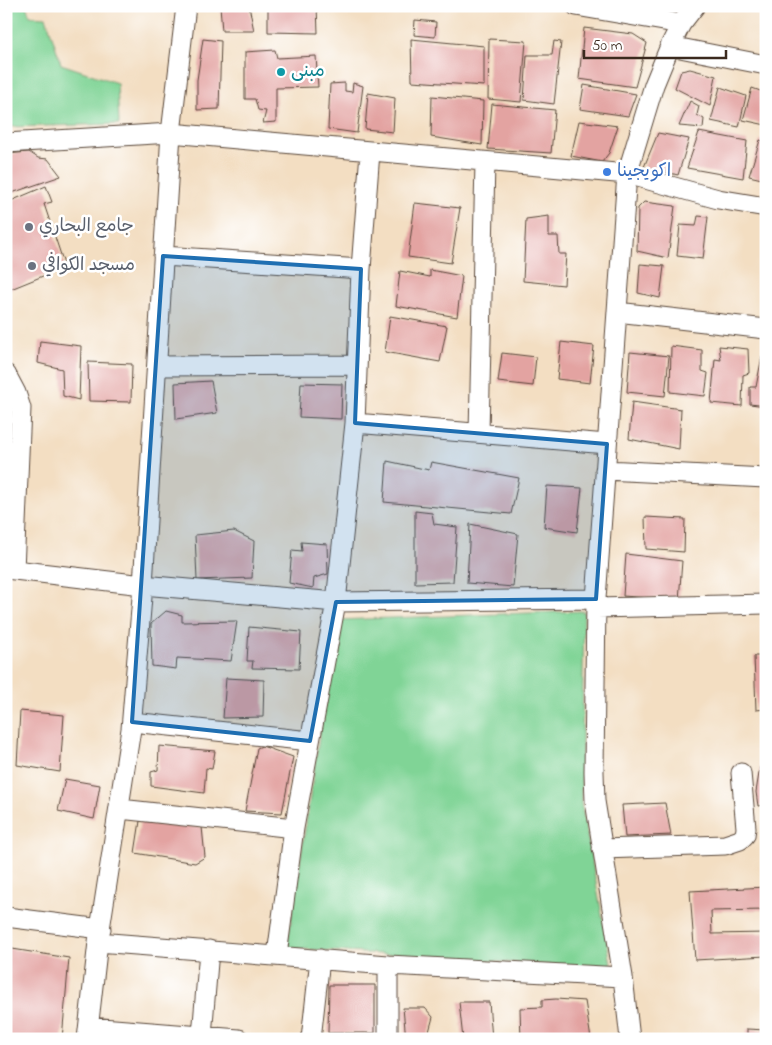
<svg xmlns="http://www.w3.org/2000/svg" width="772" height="1045" viewBox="0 0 772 1045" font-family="'Indie Flower','Playpen Sans Arabic',sans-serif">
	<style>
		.green { fill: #80d496; stroke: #5e7f5a }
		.building { fill: #e3a3a1 }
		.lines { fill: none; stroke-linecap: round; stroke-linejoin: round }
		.street-casing { stroke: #574537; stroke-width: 21 }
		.street { stroke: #fff; stroke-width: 19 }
		.marked { fill: #1f6fb2; fill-opacity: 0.2; stroke: #1f6fb2; stroke-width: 4; stroke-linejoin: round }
		.culture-dot { fill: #0f9aa8; stroke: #fff; stroke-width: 2 }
		.shop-dot { fill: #3f7fe0; stroke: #fff; stroke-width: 2 }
		.worship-dot { fill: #6b7280; stroke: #fff; stroke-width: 2 }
		.labels { text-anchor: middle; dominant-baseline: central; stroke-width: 5; stroke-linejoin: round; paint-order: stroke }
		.culture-label { font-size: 18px; fill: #0d838f; stroke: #fff; text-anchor: start }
		.shop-label { font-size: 18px; fill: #366cbe; stroke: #fff; text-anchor: start }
		.worship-label { font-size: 18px; fill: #5b616d; stroke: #fff; text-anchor: start }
	</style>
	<rect width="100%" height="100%" fill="#fff"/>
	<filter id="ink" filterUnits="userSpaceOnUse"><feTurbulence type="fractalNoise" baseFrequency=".02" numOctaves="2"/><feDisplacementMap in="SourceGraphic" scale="10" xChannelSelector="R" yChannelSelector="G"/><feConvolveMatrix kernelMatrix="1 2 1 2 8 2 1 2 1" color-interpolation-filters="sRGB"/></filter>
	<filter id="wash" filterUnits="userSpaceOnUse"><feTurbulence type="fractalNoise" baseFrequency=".0096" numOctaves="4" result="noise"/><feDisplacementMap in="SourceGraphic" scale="20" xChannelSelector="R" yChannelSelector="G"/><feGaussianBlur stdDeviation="1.12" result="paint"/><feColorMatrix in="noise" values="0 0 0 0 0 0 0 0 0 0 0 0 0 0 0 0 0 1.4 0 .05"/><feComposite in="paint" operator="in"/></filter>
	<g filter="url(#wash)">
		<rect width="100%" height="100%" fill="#f3dec2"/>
		<path class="green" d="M6,6H26L30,16L46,17L61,64L117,83L119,124L6,127Z
			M584,611L581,802L612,969L287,948L337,620Z"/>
		<g id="blocks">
			<path class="building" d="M220,6H249L254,31H222Z
				M268,6H317L318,33L268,32Z
				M415,20L436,22L435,37L414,35Z
				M584,28L633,34L647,43L635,87L579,79Z
				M203,39L221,41L219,109L197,110V80Z
				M411,39L484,46V86L412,81Z
				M489,39L526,41L521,102L488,99Z
				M554,41L561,42L554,104L524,100L527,55H552Z
				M275,50L277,58L316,56L318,87L276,88V122L263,123L266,111L258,110L255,99H245V52Z
				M690,69L716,76L710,106L675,88L681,71Z
				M345,83V91L352,92L353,83L363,86L357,133L328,129L330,84Z
				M584,85L636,94L628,116L580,109Z
				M720,87L746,96L739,127L711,121Z
				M752,88L766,93V125L743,120Z
				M368,93L395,98L393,132L365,129Z
				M432,96L483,101L482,145L431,137Z
				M690,101L699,106L697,115L704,119L703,128L679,126Z
				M492,104L555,110L551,153L488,149Z
				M579,121L618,126L609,153L602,162L571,156Z
				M699,132L747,141L743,178L687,168Z
				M658,133L689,139L678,175L644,167Z
				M760,140L766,142V180L749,176Z
				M29,152L38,158L48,159L61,176L6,195V154Z
				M46,186L52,202L44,204L65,267L6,291V203Z
				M644,202L675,206L668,258L637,251L638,208Z
				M415,203L460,208L451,263L408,257Z
				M549,216V236H558L559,254H566L564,285L523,281L526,219Z
				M698,216L708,217L703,259L677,256L680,225L696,226Z
				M640,264L664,266L660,298L638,293Z
				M430,270L462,276L457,317L396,306L400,271L430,277Z
				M390,316L447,326L440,362L385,352Z
				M40,341L81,346L79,400L63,396L62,369L38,363Z
				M561,342L594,346L590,383L557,379Z
				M671,346L702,350V371L708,373L705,396L670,392Z
				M719,346L748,349L749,373L743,375L742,406L711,403L715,359L721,360Z
				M630,352L669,356L665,396L627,392Z
				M502,353L536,357L533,386L498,382Z
				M762,356H766V406L750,404V387H756Z
				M88,362L132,364L131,402L89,401Z
				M211,381L217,413L176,419L175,383Z
				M301,383L342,384L341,419L299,417Z
				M632,402L681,409L679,449L629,439Z
				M387,461L429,470L431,462L519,478L511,514L384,502Z
				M547,486L582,488L577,532L544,527Z
				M415,511L432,513L434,524L457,527L453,582L415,583Z
				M645,517L685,519L684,552L646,549Z
				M470,524L518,534L513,587L467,583Z
				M234,531L254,541L252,578L197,580L195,535Z
				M301,542L327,544L328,574L314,578L313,588L289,583L292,550L302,551Z
				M626,554L682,561L679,600L623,596Z
				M166,611L182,615V622L237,621L231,661L177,658L176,669L152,666L151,624Z
				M249,627L301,632L299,669L252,668L253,661H247Z
				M754,656H766V709L756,710Z
				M226,678L264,680L263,717L223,718Z
				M20,711L64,715L60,772L17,765Z
				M159,746L215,751L212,769L206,768L204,793L151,786V772L158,770Z
				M262,746L293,757L282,813L245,811L257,748Z
				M766,766V805L758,806L756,792L760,767Z
				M65,779L100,785L94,819L58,811Z
				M665,803L671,835L625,837L622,805Z
				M140,821L202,827L205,857L195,863L135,853Z
				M766,887V910L711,911L712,934L766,933V956L695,960L690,891Z
				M6,948L69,958L62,1039H6Z
				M329,985H375V1033H328Z
				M556,999L585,1001L591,1039H521L520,1008L542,1007V1000Z
				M459,1002H489L492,1039H463Z
				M403,1008H425L433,1017L427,1039H406Z
				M747,1029L766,1030V1039H747Z"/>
		</g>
	</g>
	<g filter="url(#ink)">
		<use href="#blocks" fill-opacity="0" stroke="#574537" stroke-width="1"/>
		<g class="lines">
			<defs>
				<path id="street" d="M576,6L681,24
					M670,46L766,65
					M6,143L171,133L627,174L718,199L766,207
					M163,256L361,269
					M617,312L766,329
					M157,366L356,365
					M6,374L16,393L21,408L14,570
					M355,423L607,444
					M479,433L485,162
					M605,470L766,478
					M6,569L143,585L336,602L596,599
					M597,608L766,604
					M132,722L310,741
					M120,809L294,828
					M602,849L725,845L740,840L745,835L746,828L741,773
					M6,917L101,929
					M98,942L388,965L623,977
					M277,955L294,828L336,602L355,423L361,269L370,152
					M388,965V1039
					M89,1027L239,1039
					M202,1036L209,950
					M87,1039L98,942L131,729L143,585L171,133L186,6
					M311,1039L320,959
					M630,1039L623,977L595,801L594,772L596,599L627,174L654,85L670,46L681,24L695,6"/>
			</defs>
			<use href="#street" class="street-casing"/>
			<use href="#street" class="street"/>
		</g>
	</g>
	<path class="marked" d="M163,256L361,269L355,423L607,444L596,599L336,602L310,741L132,722Z"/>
	<circle class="culture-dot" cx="281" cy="72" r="5"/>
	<circle class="shop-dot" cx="607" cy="172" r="5"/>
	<g class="worship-dot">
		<circle cx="29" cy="227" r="5"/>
		<circle cx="32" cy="266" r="5"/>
	</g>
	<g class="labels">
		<g class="culture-label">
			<text x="291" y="72">مبنى</text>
		</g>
		<g class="shop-label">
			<text x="617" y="172">اكويجينا</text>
		</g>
		<g class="worship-label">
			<text x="39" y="227">جامع البحاري</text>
			<text x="42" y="266">مسجد الكوافي</text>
		</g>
	</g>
	<rect width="772" height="1045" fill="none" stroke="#fff" stroke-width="25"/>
	<path d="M584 50v8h142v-8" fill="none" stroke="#3b2a1e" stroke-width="2.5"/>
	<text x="592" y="50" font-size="15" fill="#3b2a1e" stroke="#ffffff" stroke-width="4" paint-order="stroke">50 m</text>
</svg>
